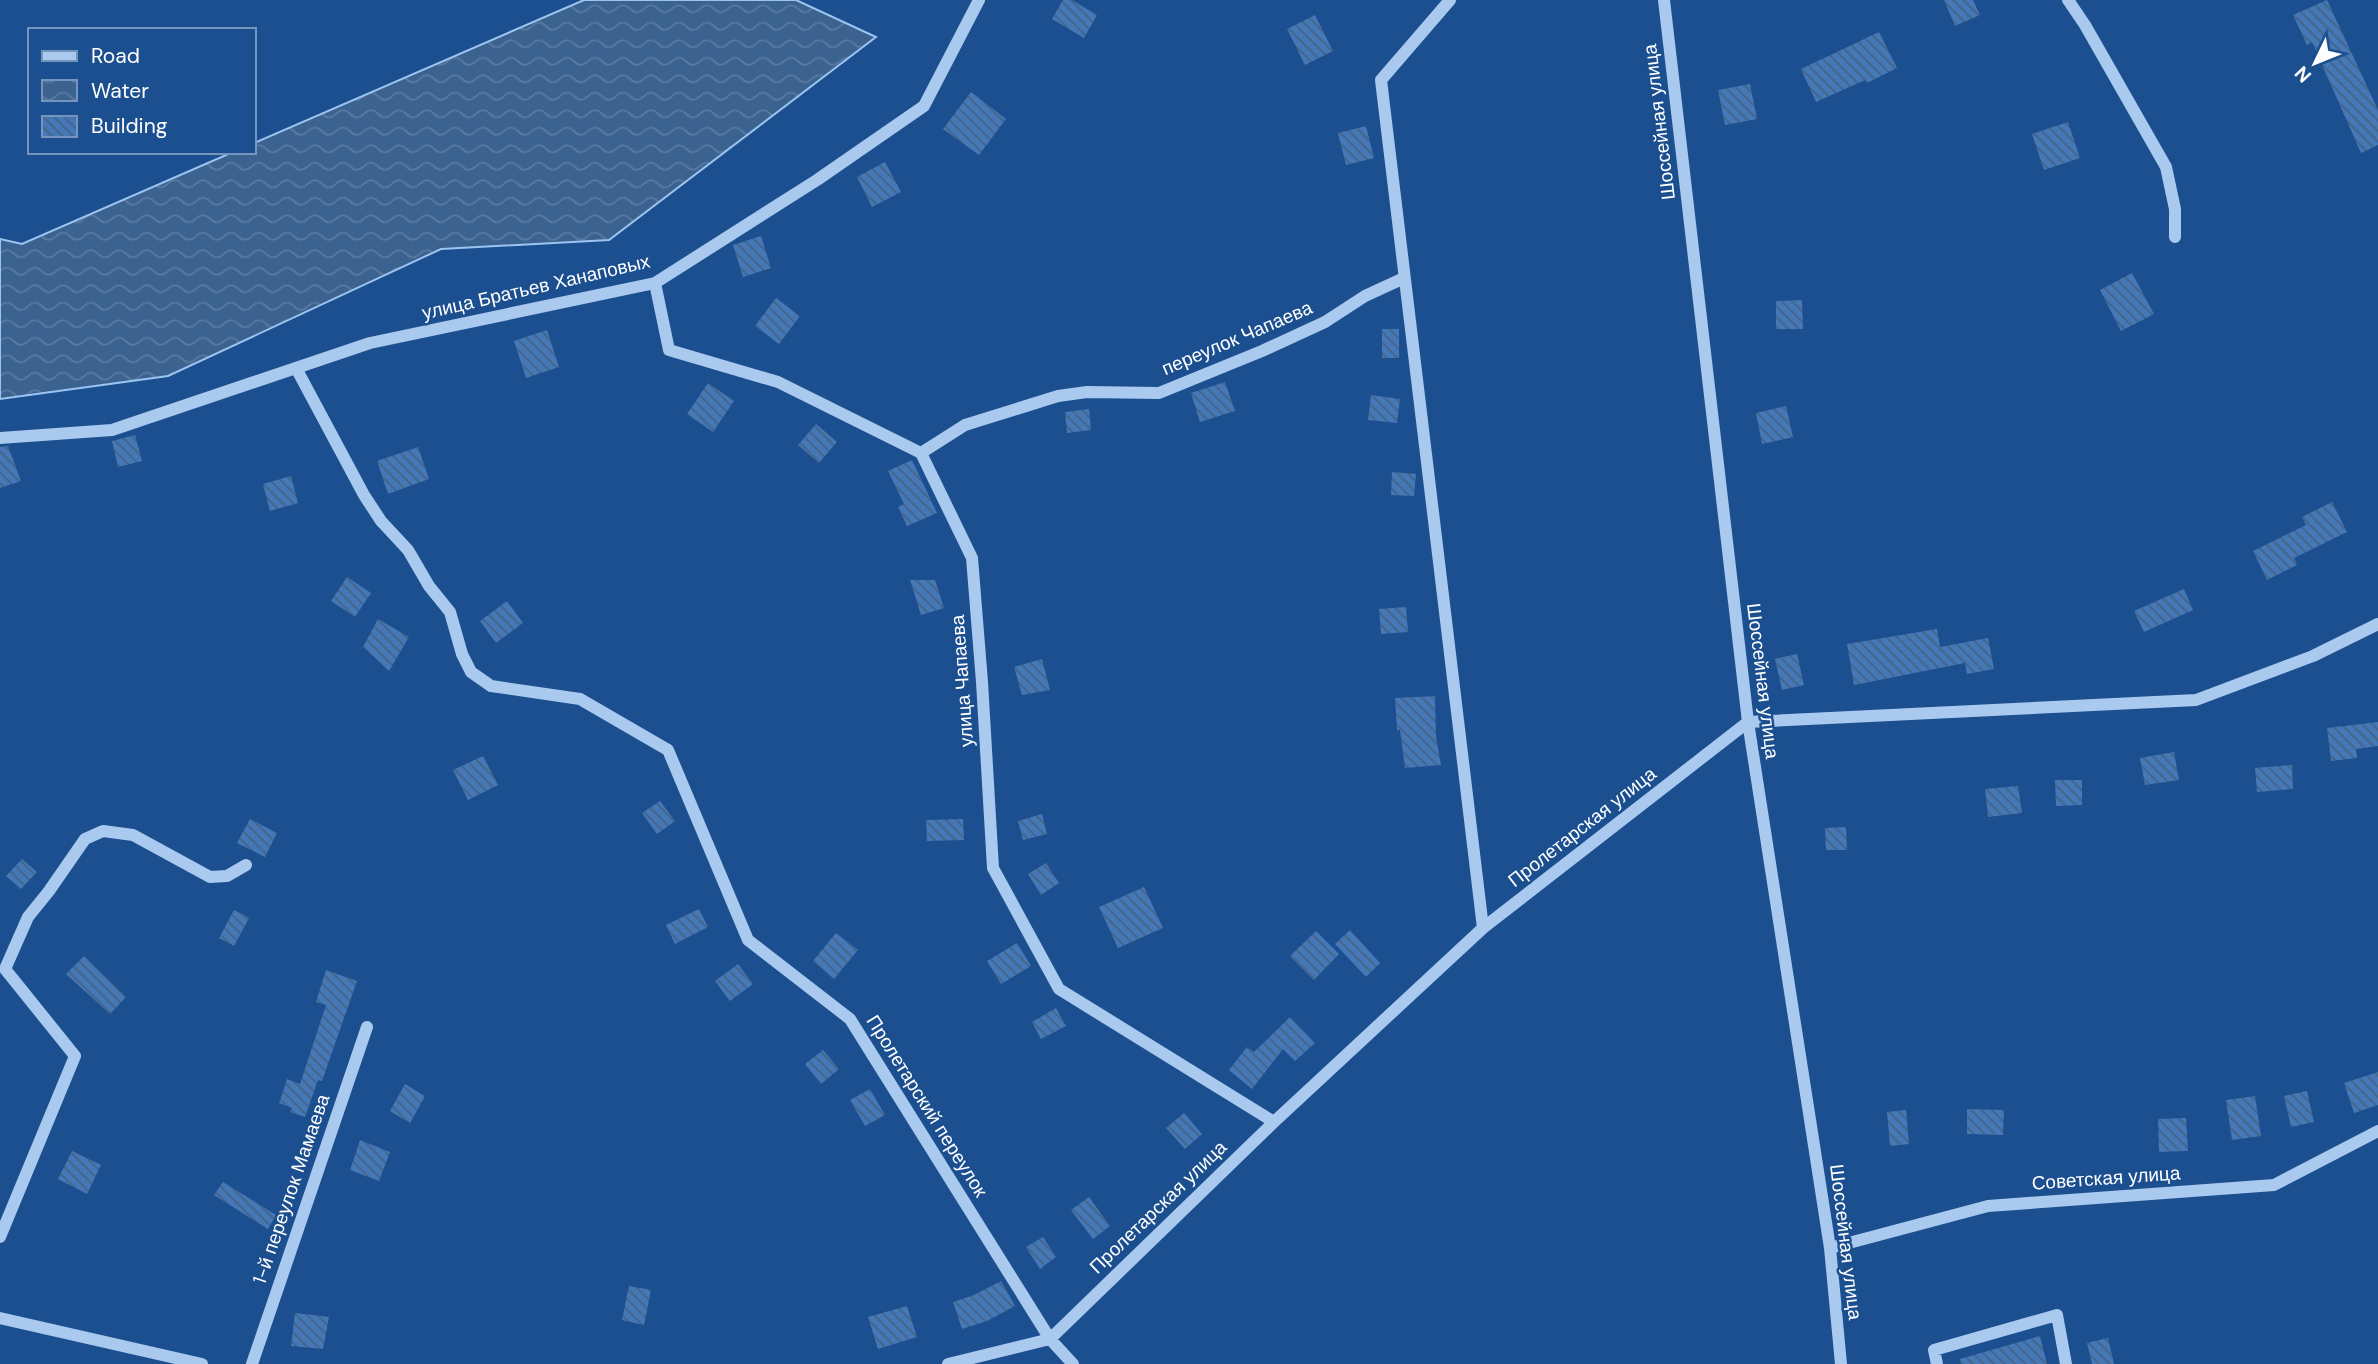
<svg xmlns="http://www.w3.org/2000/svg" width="2378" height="1364" viewBox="0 0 2378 1364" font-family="'DM Sans',sans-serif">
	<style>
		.water { fill: url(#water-waves); stroke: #9cc4f0; stroke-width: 2 }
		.building { fill: url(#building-back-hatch) }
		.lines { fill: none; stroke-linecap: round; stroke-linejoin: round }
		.minor { stroke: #a9c9ee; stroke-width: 12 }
		.labels { text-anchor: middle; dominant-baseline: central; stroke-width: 5; stroke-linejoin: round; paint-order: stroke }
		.street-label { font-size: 19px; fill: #fff; stroke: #1b4f8f }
	</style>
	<defs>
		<pattern id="water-waves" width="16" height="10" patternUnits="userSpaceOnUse" patternTransform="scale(1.75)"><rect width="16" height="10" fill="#3c6290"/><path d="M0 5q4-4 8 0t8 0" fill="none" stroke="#597aa1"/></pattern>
		<pattern id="building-back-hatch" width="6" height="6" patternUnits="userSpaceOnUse" patternTransform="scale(1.75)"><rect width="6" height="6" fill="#4478b7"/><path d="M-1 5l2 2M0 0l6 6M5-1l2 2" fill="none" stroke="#486282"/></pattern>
	</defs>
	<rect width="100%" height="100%" fill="#1b4f8f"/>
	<path class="water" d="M584,0H796L876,37L609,240L441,249L168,376L0,399V239L22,244L233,152H254V143Z"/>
	<path class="building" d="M1063,0H1072L1097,15L1084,38L1052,19Z
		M1944,0H1973L1980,15L1955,26Z
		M2327,0L2378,110V145L2361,153L2312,42L2307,45L2293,15Z
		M1315,15L1333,51L1305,65L1287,29Z
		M1879,32L1897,68L1867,83L1865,80L1816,102L1801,69Z
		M1750,84L1757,119L1725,125L1718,90Z
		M971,92L1006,119L979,155L943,129Z
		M2068,122L2080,158L2044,170L2032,134Z
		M1366,126L1374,158L1346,165L1338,133Z
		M885,162L901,192L872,207L857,177Z
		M761,236L771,268L743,277L733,245Z
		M2132,273L2154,314L2121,331L2100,290Z
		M776,298L800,316L779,344L755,326Z
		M1802,300L1803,329H1776V301Z
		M1382,329H1399V358H1382Z
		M547,330L559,367L526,378L514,341Z
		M1225,382L1235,411L1200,422L1191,393Z
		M708,383L734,401L713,432L687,414Z
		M1371,395L1400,399L1397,423L1368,420Z
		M1786,406L1793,437L1762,444L1756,413Z
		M1089,409L1091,430L1067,433L1065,412Z
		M816,424L837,442L819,463L798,445Z
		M135,435L142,461L118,467L112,441Z
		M8,446L21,481L0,488V447Z
		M418,447L429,479L388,494L377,461Z
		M912,460L937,513L907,526L898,507L904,504L888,471Z
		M1392,472L1416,474L1414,496L1391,495Z
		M291,476L298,503L270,511L263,484Z
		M2332,502L2347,532L2294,558L2297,565L2267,580L2253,551L2306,525L2302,517Z
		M347,577L371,593L355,617L331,601Z
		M910,580H935L944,608L921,615Z
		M2184,589L2193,610L2144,632L2134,611Z
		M507,601L523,623L496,643L480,621Z
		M1406,607L1408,632L1381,634L1379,609Z
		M378,619L409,637L389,671L363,647Z
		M1937,629L1940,647L1988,638L1994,669L1967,674L1965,663L1854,685L1847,644Z
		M1797,654L1804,685L1782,690L1775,659Z
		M1042,659L1050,690L1022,695L1014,667Z
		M1435,696L1436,737L1441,765L1405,768L1400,730H1397L1395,698Z
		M2378,722V746L2356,749L2357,758L2331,761L2327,728Z
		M2174,752L2179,780L2145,785L2140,758Z
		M483,756L498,785L468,800L453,770Z
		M2292,765L2293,789L2257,792L2255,768Z
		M2055,780H2082V805L2056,806Z
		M2018,786L2022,813L1988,817L1985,789Z
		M660,801L675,821L657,834L642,813Z
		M1042,814L1047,834L1023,840L1018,821Z
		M250,819L277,833L265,857L237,843Z
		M963,819L964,840L927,841L926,820Z
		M1846,827L1847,850H1826L1825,828Z
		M22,859L37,872L21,889L6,876Z
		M1046,863L1059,883L1041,895L1028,874Z
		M1144,887L1163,928L1118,948L1099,907Z
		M699,909L708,927L675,944L666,925Z
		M234,910L249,918L234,946L219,938Z
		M1350,930L1380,963L1366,977L1335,944Z
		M1316,931L1339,954L1314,980L1290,956Z
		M836,933L858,950L834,979L813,961Z
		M1017,943L1031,966L1001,984L987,961Z
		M84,956L126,997L110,1014L66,974Z
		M738,964L753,984L730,1001L715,981Z
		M326,970L357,981L322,1081L318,1080L305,1117L290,1112L292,1108L279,1103L287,1079L300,1084L326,1005L316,1002Z
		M1056,1008L1066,1026L1041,1039L1032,1022Z
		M1290,1017L1315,1043L1295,1061L1283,1049L1252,1089L1229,1070L1247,1047L1254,1052Z
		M823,1050L839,1069L821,1084L805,1064Z
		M2378,1072V1105L2354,1113L2344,1083Z
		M405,1084L425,1096L410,1123L390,1111Z
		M870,1089L885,1115L865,1126L850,1100Z
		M2307,1091L2314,1122L2291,1127L2284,1096Z
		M2255,1096L2261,1136L2232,1140L2226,1100Z
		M1967,1109L2004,1110L2003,1135L1967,1134Z
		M1906,1110L1909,1144L1890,1146L1887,1112Z
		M1184,1113L1202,1134L1185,1149L1166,1128Z
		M2186,1118L2188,1151L2159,1152L2158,1119Z
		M360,1140L390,1152L379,1181L350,1170Z
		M72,1151L101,1165L87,1194L58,1179Z
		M223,1182L276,1215L268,1229L214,1195Z
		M1089,1197L1110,1226L1093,1239L1071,1210Z
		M1043,1237L1056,1257L1040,1269L1026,1247Z
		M1001,1281L1015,1306L987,1321L962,1329L953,1302L974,1295Z
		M629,1286L651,1290L644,1325L622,1320Z
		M907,1306L917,1337L878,1349L868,1317Z
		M295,1313L329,1317L323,1349L291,1346Z
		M2040,1336L2047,1364H1961L1960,1359Z
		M2108,1338L2114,1364H2092L2087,1343Z"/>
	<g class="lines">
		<path class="minor" d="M1450,0L1381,80L1483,928
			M1664,0L1748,722L1830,1248L1841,1364
			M2068,0L2085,25L2166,167L2175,209V237
			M655,283L669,350L778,382L921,453L972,558L982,682L993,868L1059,989L1274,1122
			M296,368L364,495L381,521L408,550L429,586L450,612L462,654L471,672L491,686L580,699L668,750L748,940L850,1019L1050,1339L1073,1364
			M0,438L112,430L370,343L655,283L817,180L924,106L979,0
			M921,453L965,425L1058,396L1087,392L1159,393L1262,351L1325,322L1365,296L1404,278
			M0,1237L75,1056L5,969L28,917L49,891L85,839L103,831L133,835L210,877L227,876L246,865
			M1830,1248L1988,1206L2274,1185L2378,1131
			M0,1318L202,1364
			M252,1364L367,1027
			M948,1364L1050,1339L1274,1122L1483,928L1748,722L2196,700L2313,656L2378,624
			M1937,1364L1934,1350L2057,1315L2066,1364"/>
	</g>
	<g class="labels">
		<g class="street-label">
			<text transform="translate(1659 122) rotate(-97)">Шоссейная улица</text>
			<text transform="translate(536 287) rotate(-13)">улица Братьев Ханаповых</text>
			<text transform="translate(1237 338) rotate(-23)">переулок Чапаева</text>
			<text transform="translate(962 681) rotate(-94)">улица Чапаева</text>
			<text transform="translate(1763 681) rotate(83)">Шоссейная улица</text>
			<text transform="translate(1582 827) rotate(-38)">Пролетарская улица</text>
			<text transform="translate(927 1106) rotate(58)">Пролетарский переулок</text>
			<text transform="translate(2106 1178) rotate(-4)">Советская улица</text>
			<text transform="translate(291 1189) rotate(-71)">1-й переулок Мамаева</text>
			<text transform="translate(1158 1207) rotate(-44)">Пролетарская улица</text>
			<text transform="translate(1846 1242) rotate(83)">Шоссейная улица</text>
		</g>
	</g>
	<rect x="28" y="28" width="228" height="126" fill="#1b4f8f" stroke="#7695bc" stroke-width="2"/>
	<rect x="42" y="51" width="35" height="10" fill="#a9c9ee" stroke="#7695bc" stroke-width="2"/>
	<text x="91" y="63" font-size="21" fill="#ffffff">Road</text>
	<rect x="42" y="80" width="35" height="21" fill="url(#water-waves)" stroke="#7695bc" stroke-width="2"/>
	<text x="91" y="98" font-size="21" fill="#ffffff">Water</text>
	<rect x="42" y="116" width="35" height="21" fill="url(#building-back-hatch)" stroke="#7695bc" stroke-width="2"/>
	<text x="91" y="133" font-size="21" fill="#ffffff">Building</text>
	<g transform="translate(2315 63) rotate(227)" stroke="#1b4f8f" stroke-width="5" paint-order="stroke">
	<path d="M0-5L12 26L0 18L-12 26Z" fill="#ffffff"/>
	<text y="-10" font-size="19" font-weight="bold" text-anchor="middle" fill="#ffffff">N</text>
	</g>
</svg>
